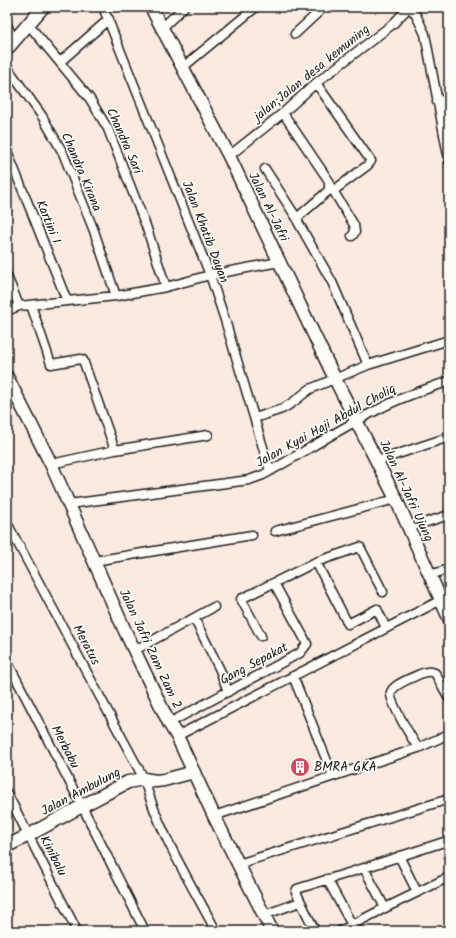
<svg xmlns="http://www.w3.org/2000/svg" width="456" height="938" viewBox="0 0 456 938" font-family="Kalam,sans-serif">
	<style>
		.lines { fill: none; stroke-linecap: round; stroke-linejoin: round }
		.street-casing { stroke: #1c1c1c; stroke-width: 11 }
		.secondary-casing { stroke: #1c1c1c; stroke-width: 15 }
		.street { stroke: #fdfcf7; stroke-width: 8 }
		.secondary { stroke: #fdfcf7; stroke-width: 12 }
		.labels { text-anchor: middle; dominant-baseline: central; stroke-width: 3.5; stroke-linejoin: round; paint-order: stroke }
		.street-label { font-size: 13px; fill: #1c1c1c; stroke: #fdfcf7 }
		.poi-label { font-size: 13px; fill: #1c1c1c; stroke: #fdfcf7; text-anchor: start }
	</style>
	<rect width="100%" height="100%" fill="#fbeae0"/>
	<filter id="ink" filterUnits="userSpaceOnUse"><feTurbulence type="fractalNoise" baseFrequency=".025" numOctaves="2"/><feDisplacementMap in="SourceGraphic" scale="8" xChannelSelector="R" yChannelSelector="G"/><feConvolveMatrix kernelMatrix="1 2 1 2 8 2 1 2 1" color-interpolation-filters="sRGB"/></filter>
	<g filter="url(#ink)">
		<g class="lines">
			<defs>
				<path id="street" d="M103,7L210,275L225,320L270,471
					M410,7L416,15L425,34L449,161
					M28,24L90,99L108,129L146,226L166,287
					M7,25L14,40
					M162,28L184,7
					M295,34L324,7
					M60,62L109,19
					M7,67L42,116L63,153L94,231L116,296
					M182,68L256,7
					M316,83L371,161L368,165L333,191
					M437,102L449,99
					M283,113L329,181V189L327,192L298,217V222L332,282L368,365
					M7,151L67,301
					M229,156L283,113L316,83L393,24L409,7
					M265,169L298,220
					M331,187L354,225L355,232L352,236
					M7,276L19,306
					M31,305L51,364L81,359L83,360L115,450
					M7,311L19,306L116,296L166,287L210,275L279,262
					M255,418L282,409L292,403L310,389L368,365L449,340
					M377,461L449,437
					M51,464L115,450L208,435
					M69,504L249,480L263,475C303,453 342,427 383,407C404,396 427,389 449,381
					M7,523L144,779C159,833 190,882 216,931
					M408,528L449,515
					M275,531L396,499
					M94,561L252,535
					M316,562L348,624L377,609L386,628
					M430,575L449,569
					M194,618L220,670L228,692
					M261,636L241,599L316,562L360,547L383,592
					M135,650L214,607
					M7,661L82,806L145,931
					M293,676L333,776
					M169,723L300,653L307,644L303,636L274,583
					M177,736L441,600
					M418,748C413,740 388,700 391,692C394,685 405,681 411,678C419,675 427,669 435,673L449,698
					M7,793L77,931
					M214,816L418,748L449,734
					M447,841L364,868L385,908L449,877
					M399,856L417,892
					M238,864L449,799
					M327,879L352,925
					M264,915L300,902
					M315,931L296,892L297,889L364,868
					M340,931L385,908"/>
				<path id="secondary" d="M151,7L229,156L335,379L396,499L449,618
					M7,49L43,7
					M7,377L51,464L125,631L169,723L177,736L214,816L272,931
					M7,846L29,835L82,806L128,782L144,779L156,781L164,780L194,772"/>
			</defs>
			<use href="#street" class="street-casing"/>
			<use href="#secondary" class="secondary-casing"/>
			<use href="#street" class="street"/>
			<use href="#secondary" class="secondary"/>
		</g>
	</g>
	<defs>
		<symbol id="building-disc" viewBox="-11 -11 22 22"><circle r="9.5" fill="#d1495b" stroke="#fdfcf7"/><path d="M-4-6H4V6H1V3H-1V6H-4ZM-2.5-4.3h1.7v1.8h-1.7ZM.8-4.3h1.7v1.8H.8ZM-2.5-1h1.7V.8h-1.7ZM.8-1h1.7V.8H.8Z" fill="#fff"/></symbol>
	</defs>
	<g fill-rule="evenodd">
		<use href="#building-disc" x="289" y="756" width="22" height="22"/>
	</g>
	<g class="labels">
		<g class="street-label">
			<text transform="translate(312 73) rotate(-39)">jalan;Jalan desa kemuning</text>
			<text transform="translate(124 141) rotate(66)">Chandra Sari</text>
			<text transform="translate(81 172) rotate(67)">Chandra Kirana</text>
			<text transform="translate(268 207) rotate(64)">Jalan Al-Jafri</text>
			<text transform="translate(48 222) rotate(68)">Kartini I</text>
			<text transform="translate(205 232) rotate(69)">Jalan Khatib Dayan</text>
			<text transform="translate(326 426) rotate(-29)">Jalan Kyai Haji Abdul Choliq</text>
			<text transform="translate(406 491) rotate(65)">Jalan Al-Jafri Ujung</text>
			<text transform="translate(86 645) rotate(62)">Meratus</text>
			<text transform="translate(150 649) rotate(65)">Jalan Jafri Zam Zam 2</text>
			<text transform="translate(254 664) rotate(-28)">Gang Sepakat</text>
			<text transform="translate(65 747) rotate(63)">Merbabu</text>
			<text transform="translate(81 792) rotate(-28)">Jalan Ambulung</text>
			<text transform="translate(53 856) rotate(63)">Kinibalu</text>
		</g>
		<g class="poi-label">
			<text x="314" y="767">BMRA GKA</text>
		</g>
	</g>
	<rect width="456" height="938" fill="none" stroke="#fdfcf7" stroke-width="24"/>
	<rect x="12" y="12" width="432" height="914" fill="none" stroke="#1c1c1c" stroke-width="1.5" filter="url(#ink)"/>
</svg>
